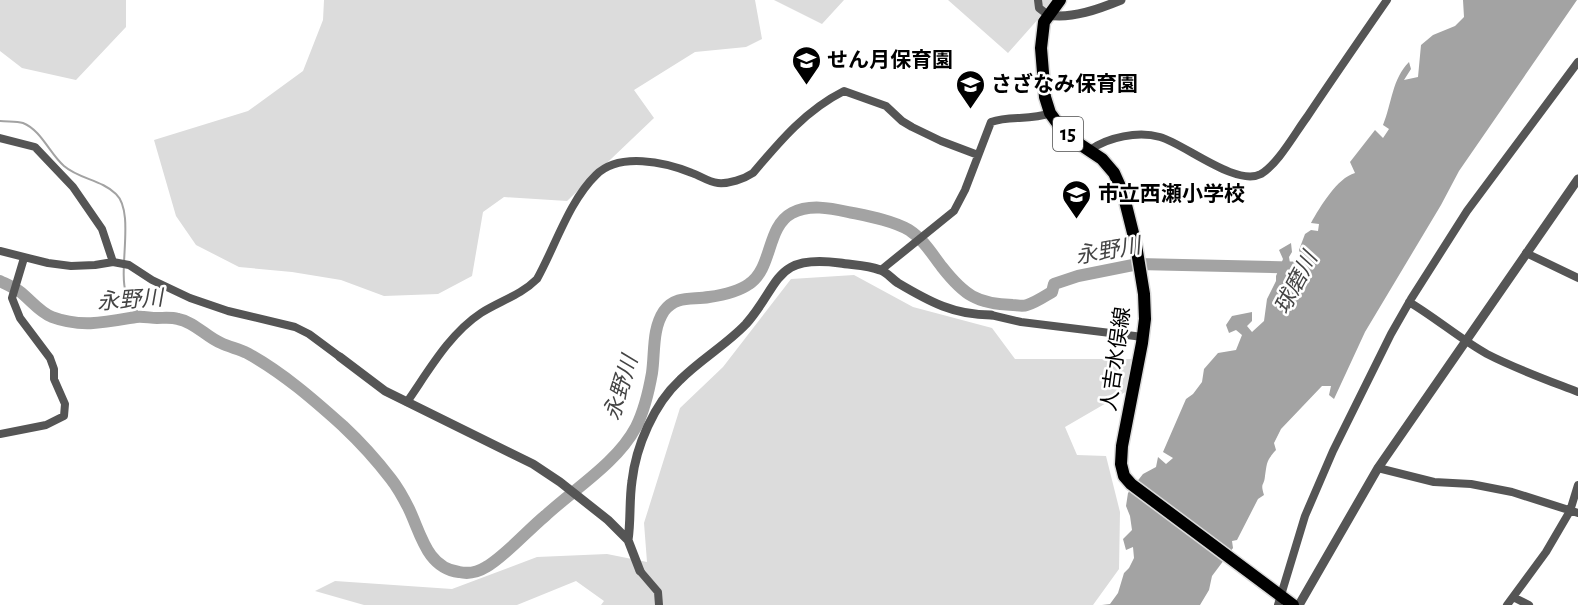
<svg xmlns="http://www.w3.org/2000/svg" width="1578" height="605" viewBox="0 0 1578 605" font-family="'Alegreya Sans','Noto Sans JP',sans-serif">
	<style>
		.green { fill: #dcdcdc }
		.water { fill: #a3a3a3 }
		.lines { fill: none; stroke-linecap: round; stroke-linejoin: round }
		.stream { stroke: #a3a3a3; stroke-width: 2 }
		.river { stroke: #a3a3a3; stroke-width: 12 }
		.primary-casing { stroke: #dbdbdb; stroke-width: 15 }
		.minor { stroke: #555; stroke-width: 8 }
		.tertiary { stroke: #555; stroke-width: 9 }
		.primary { stroke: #000; stroke-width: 12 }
		.labels { text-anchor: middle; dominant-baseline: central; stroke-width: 5; stroke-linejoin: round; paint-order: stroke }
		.shield { fill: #fff; stroke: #4c4c4c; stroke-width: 1.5 }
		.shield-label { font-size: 20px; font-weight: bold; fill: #000 }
		.poi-label { font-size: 21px; font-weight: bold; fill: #000; stroke: #fff; text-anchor: start }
		.street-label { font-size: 21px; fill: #000; stroke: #fff }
		.water-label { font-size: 22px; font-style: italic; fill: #444; stroke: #fff }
	</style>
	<rect width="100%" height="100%" fill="#fff"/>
	<path class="green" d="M0,0H126V27L76,80L22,68L0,51Z
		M324,0H755L762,39L746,47L695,52L634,90L654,118L567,201L504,197L483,212L472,276L438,294L384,296L341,280L292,272L239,267L196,245L176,216L154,140L248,111L303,71L323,20Z
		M774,0H844L822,24Z
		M948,0H1055L1008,53Z
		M854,275L913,307L992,328L1015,359H1131L1127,391L1065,427L1077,455L1106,456L1120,512L1119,569L1093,605H601L604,601L576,581L517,605H364L315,591L335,581L452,589L537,557L607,554L647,562L644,523L680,408L723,367L791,279Z"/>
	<path class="water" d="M1463,0H1577L1459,171L1441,205L1365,332L1334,399L1329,395L1331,386H1322L1281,429L1274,443L1276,450C1266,461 1267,463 1265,476C1264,487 1260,482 1264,495L1258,499L1237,540L1232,541L1233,548L1212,576L1209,590L1200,605H1102L1110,604L1118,593L1124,573L1129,568L1134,558L1133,547L1126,550L1123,539L1132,530L1130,516L1126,506L1128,493L1143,474L1156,467L1158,457L1166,464L1173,458L1163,452L1186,399L1193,394L1202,382L1204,369L1218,353L1236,350L1242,335L1236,330L1229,333L1226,325L1232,316L1252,312V321L1247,326L1252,332L1264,321L1267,299L1276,281V276L1283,259L1279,250L1291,243L1292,252L1289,257L1291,269L1302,259L1299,250L1305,234L1311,230L1318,231L1319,224L1311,223C1320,207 1337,178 1355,173L1350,162L1375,130L1383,138L1389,129L1383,125C1392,103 1392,79 1409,62L1411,69L1404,80L1418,77L1421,45L1433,35L1455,26L1464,17Z"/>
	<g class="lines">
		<path class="stream" d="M0,121C7,122 16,121 23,123C41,130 50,154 64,166C79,179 102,180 116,194C135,212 118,269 126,293C129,301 135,309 141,316"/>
		<path class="river" d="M0,281C6,284 13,287 19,291C30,299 39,312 52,317C81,328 107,322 136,317C143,316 150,318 157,318C164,318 171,317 178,319C195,322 206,337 221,343C229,347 239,349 247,353C282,372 314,400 343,426C359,441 378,462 391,479C398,488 404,499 409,509C421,534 427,568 459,572C468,574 478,572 486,567C504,557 528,530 545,516C574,489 617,463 636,427C644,411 649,390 652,373C655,352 652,329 664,311C676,295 692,300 709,297C723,295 738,292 749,284C773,268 766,227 792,213C809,204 830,208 848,212C867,216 891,220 909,230C923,239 932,254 942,267C964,295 977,304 1013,305C1017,305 1022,307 1027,305C1035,303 1045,296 1052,292L1054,284L1078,276L1138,264L1310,268"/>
		<defs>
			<path id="primary" d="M1060,0L1044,22L1041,48L1045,97L1050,113L1058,124L1072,139L1102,159L1114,173L1123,193L1136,245L1144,294L1145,319L1142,343L1122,446L1121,464L1124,476L1131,484L1293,605"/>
		</defs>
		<use href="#primary" class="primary-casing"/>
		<path class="minor" d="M1038,0L1039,8L1048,15
			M0,138L35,147L73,187L102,229L113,262
			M1090,150C1108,137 1138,131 1160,137C1185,144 1236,187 1261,174C1278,164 1295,133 1307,117C1333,78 1360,39 1387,0
			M0,251L48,263L71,266L95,265L113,262L129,265L152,280L190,298L228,311L295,327L309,334L340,357
			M1526,253L1578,278
			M881,270L954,211L965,190L991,122C1010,115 1031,121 1050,113
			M1409,302C1436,318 1460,339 1487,354C1516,369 1547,380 1578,392
			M991,315L1021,322L1143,337
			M407,402C428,372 449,334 481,313C500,301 521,295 537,279C555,247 569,201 596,175C619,152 665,162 692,173C701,176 708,182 718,183C729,184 744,179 753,173C780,141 806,110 844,91L886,106L902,121L912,127L941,141L978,155
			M0,434L46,425L64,416L65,404L54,379V369L50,358L20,318L12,298L24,258
			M1378,468L1434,482L1471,484L1512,492L1578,513
			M640,571L658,592L659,605
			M1513,597L1529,605
			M1278,605L1305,516L1333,451L1391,334L1411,299L1467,211L1578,62
			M1507,605L1546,552L1570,511L1578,485"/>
		<path class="tertiary" d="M1048,15C1072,19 1099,9 1121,0
			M340,357L385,391L533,464L560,482L608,520L628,540L640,571
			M628,540C631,521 629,501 632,481C636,446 654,404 680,380C701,359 726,345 746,324C781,284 773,254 840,263C852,265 868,265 880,270C887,272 892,279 898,283C930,302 954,315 991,315
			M1299,605L1378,468L1578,179"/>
		<use href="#primary" class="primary"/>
	</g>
	<defs>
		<symbol id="school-pin" viewBox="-11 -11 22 30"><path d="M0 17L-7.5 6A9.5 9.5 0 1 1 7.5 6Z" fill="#000" stroke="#fff"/><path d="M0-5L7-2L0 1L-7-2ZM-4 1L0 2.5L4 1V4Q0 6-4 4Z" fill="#fff"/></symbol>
	</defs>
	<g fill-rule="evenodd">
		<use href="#school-pin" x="790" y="44" width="33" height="45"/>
		<use href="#school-pin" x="954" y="68" width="33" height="45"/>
		<use href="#school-pin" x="1060" y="178" width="33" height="45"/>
	</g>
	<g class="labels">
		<rect class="shield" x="1053" y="117" width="30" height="34" rx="4.5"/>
		<g class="shield-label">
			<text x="1068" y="134">15</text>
		</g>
		<g class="poi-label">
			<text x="827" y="60">せん月保育園</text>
			<text x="991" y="84">さざなみ保育園</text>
			<text x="1098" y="194">市立西瀬小学校</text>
		</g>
		<g class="street-label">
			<text transform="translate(1116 359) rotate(-82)">人吉水俣線</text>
		</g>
		<g class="water-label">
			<text transform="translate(1108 251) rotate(-10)">永野川</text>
			<text transform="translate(1296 283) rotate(-62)">球磨川</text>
			<text transform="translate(130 300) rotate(-4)">永野川</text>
			<text transform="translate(621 388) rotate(-73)">永野川</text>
		</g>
	</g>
</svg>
